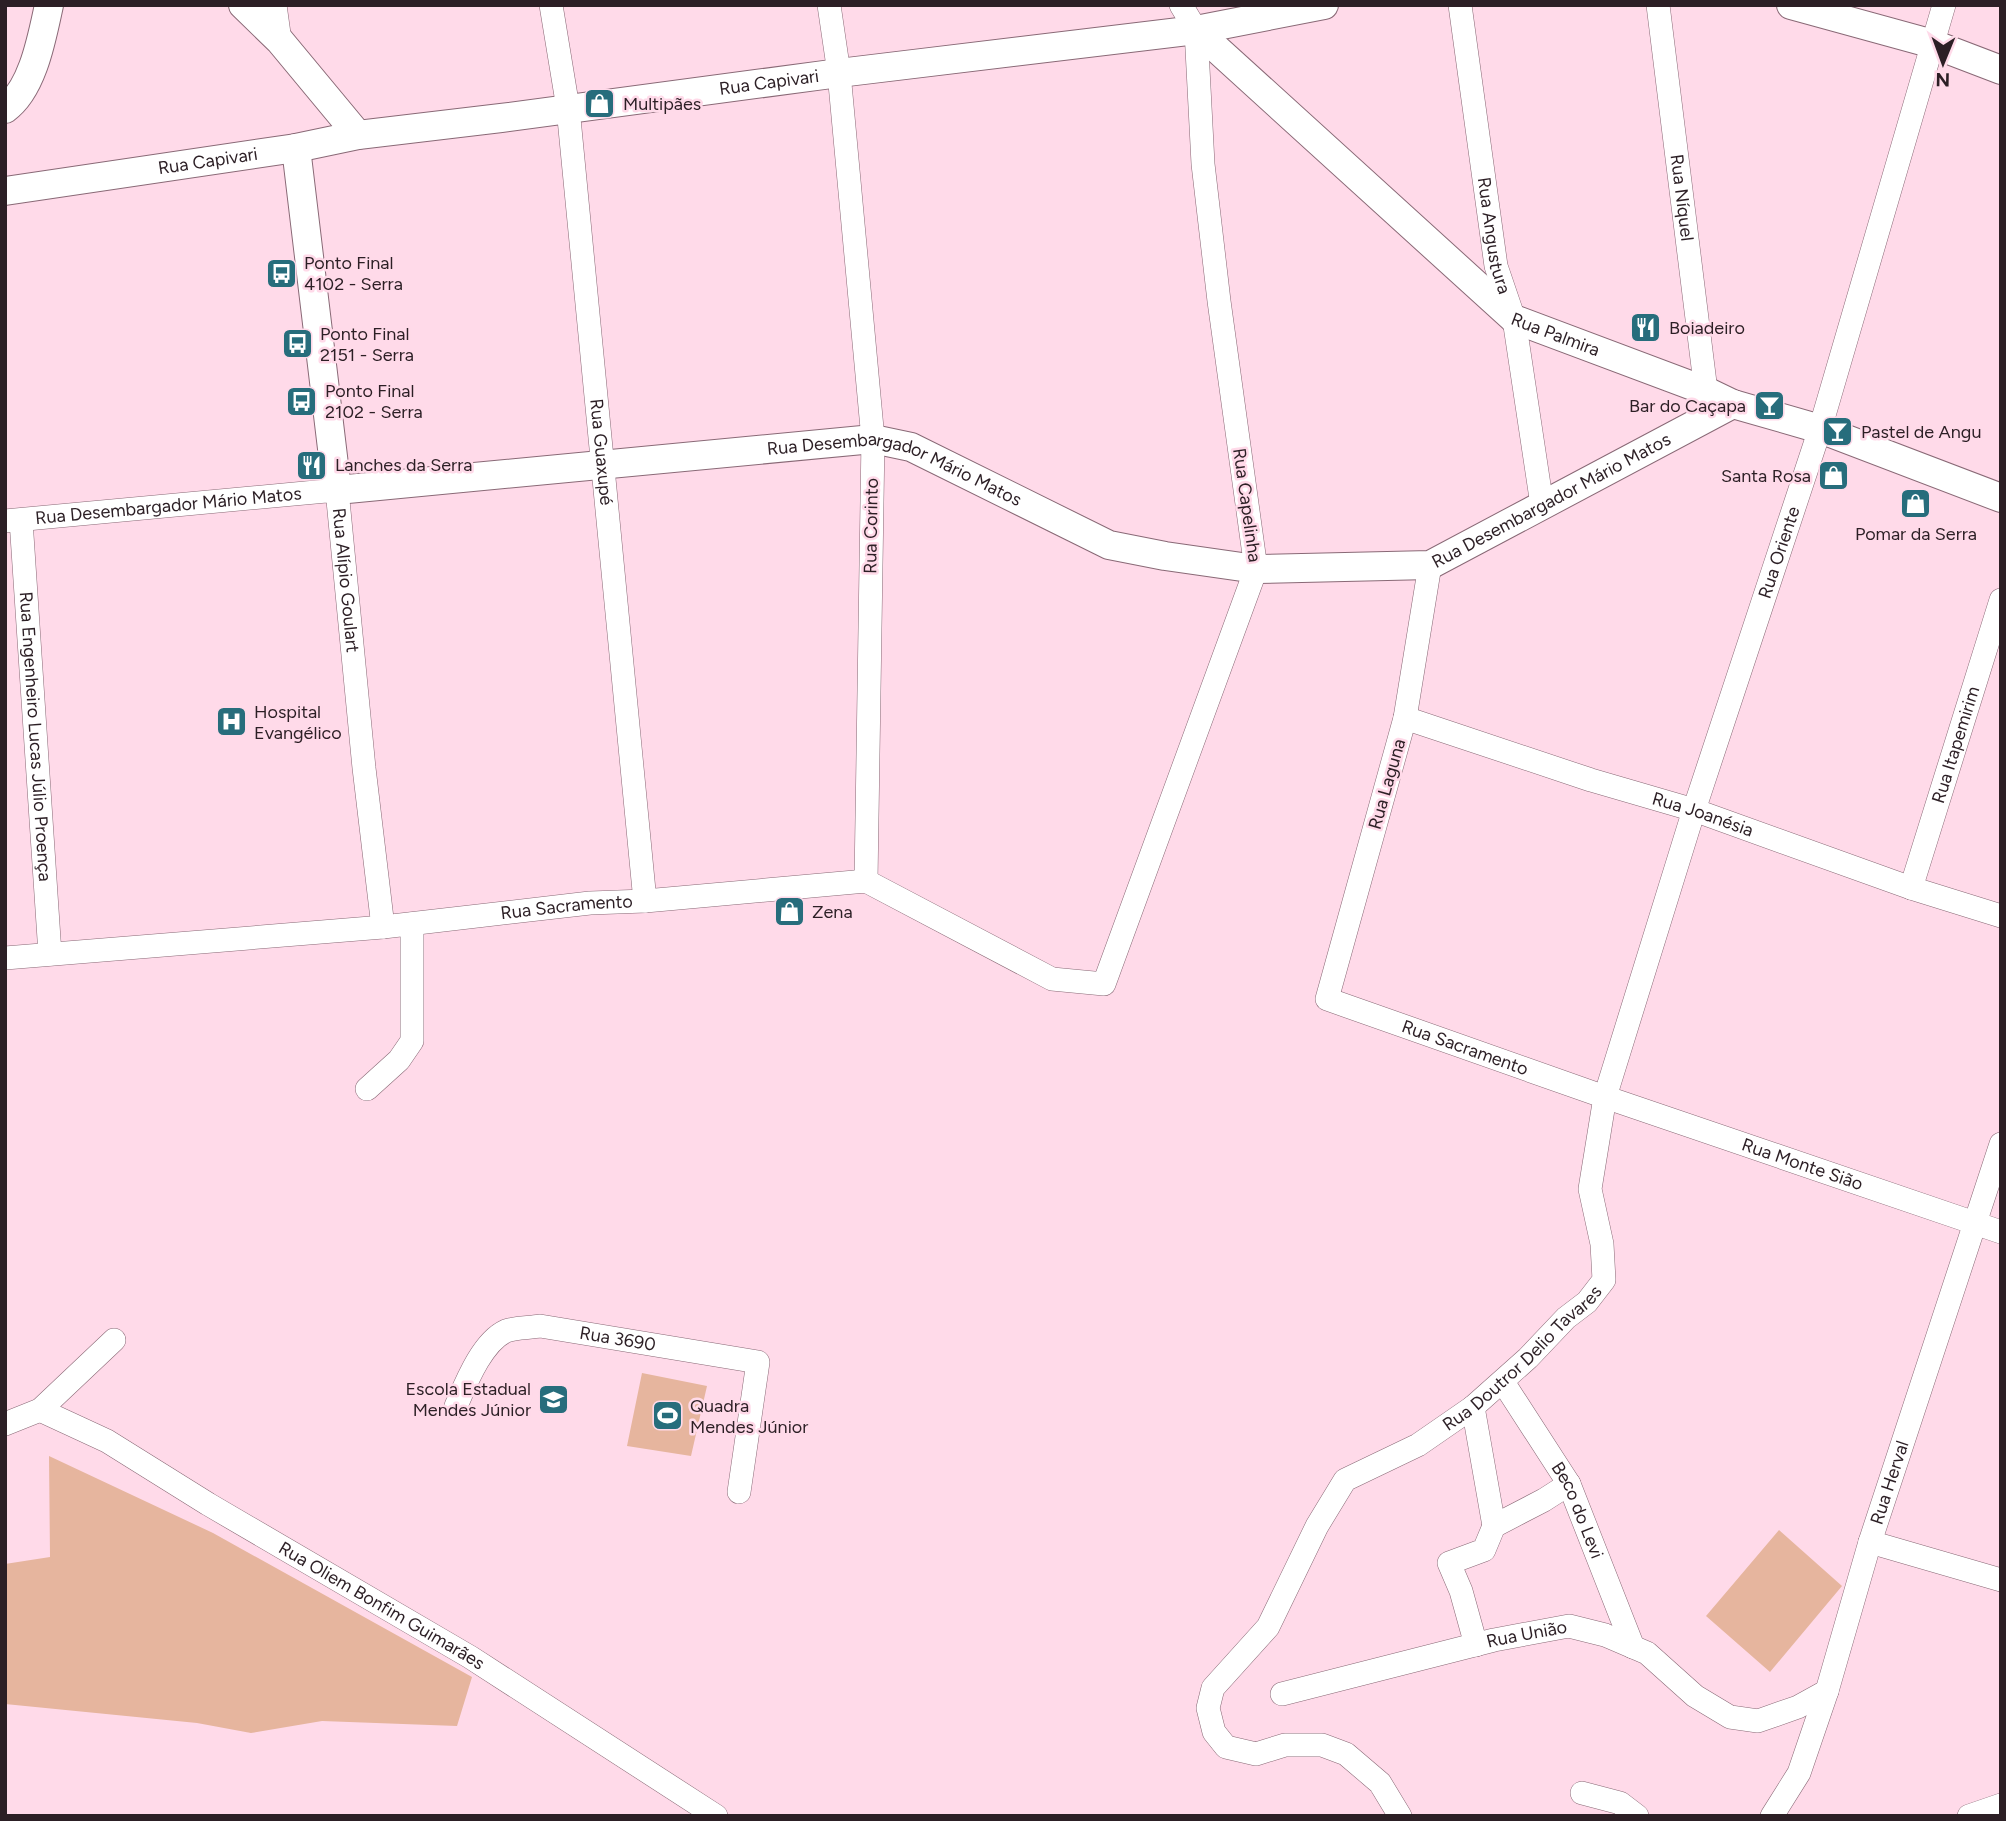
<svg xmlns="http://www.w3.org/2000/svg" width="2006" height="1821" viewBox="0 0 2006 1821" font-family="Figtree,sans-serif">
	<style>
		.green { fill: #e6b59e }
		.lines { fill: none; stroke-linecap: round; stroke-linejoin: round }
		.minor-casing { stroke: #896976; stroke-width: 24 }
		.tertiary-casing { stroke: #896976; stroke-width: 30 }
		.minor { stroke: #fff; stroke-width: 23 }
		.tertiary { stroke: #fff; stroke-width: 28 }
		.labels { text-anchor: middle; dominant-baseline: central; stroke-width: 5; stroke-linejoin: round; paint-order: stroke }
		.street-label { font-size: 18px; fill: #2c1f25; stroke: #ffdae9 }
		.poi-label { font-size: 18px; fill: #2c1f25; stroke: #ffdae9; text-anchor: start }
	</style>
	<rect width="100%" height="100%" fill="#ffdae9"/>
	<path class="green" d="M642,1373L707,1386L691,1456L627,1446Z
		M49,1456L213,1533L472,1677L457,1726L322,1721L251,1733L197,1723L5,1704V1564L50,1557Z
		M1779,1530L1842,1586L1770,1672L1706,1616Z"/>
	<g class="lines">
		<defs>
			<g id="minor">
				<path d="M275,5L280,41"/>
				<path id="s1" d="M551,5L568,108L645,901"/>
				<path d="M829,5L839,73L873,439L866,881"/>
				<path id="s2" d="M1460,5L1496,266L1514,319L1542,505"/>
				<path id="s3" d="M1658,5L1706,391"/>
				<path id="s4" d="M21,520L50,954"/>
				<path id="s5" d="M5,521L337,490L364,768L383,927"/>
				<path id="s6" d="M1430,565L1405,718L1327,999L1605,1097L2001,1232"/>
				<path id="s7" d="M1405,718L1591,780L1694,810L1911,888L2001,916"/>
				<path id="s8" d="M1911,888L2001,600"/>
				<path id="s9" d="M5,958L383,927L590,903L645,901L866,881L1052,979L1104,984L1256,569L1219,301L1203,164L1196,30L1181,5"/>
				<path d="M367,1089L399,1060L412,1041V924"/>
				<path id="s10" d="M1503,1382L1569,1484L1633,1647"/>
				<path id="s11" d="M456,1406C466,1383 482,1342 506,1331C516,1327 530,1328 540,1326L758,1362L739,1492"/>
				<path d="M1473,1407L1494,1526"/>
				<path id="s12" d="M40,1410L107,1441L208,1504L470,1657L716,1816"/>
				<path d="M5,1424L40,1410L114,1340"/>
				<path d="M1870,1542L2001,1580"/>
				<path d="M1476,1645L1461,1591L1449,1563L1484,1550L1494,1526L1544,1500L1569,1484"/>
				<path id="s13" d="M1282,1694L1494,1640L1569,1626L1605,1635L1647,1653L1695,1696L1730,1717L1758,1721L1798,1707L1827,1691"/>
				<path d="M1582,1793L1620,1803L1637,1816"/>
				<path id="s14" d="M1400,1816L1380,1783L1346,1754L1322,1745H1285L1256,1754L1226,1747L1214,1732L1208,1708L1213,1688L1268,1627L1317,1526L1345,1480L1418,1445L1473,1407L1528,1358L1566,1318L1587,1302L1604,1280L1602,1244L1590,1189L1605,1097L1694,810L1820,429L1944,5"/>
				<path id="s15" d="M1772,1816L1799,1773L1827,1691L1870,1542L2001,1144"/>
				<path d="M1969,1816L2001,1805"/>
			</g>
			<g id="tertiary">
				<path d="M243,5L280,41L358,135"/>
				<path d="M1791,5L1933,44L2001,70"/>
				<path id="s16" d="M1196,30L1514,319L1706,391L1733,404L1820,429L2001,498"/>
				<path d="M5,109C33,89 42,37 49,5"/>
				<path id="s17" d="M296,148L337,490L873,439L911,447L1109,545L1165,556L1256,569L1430,565L1733,404"/>
				<path id="s18" d="M5,191L296,148L358,135L501,118L839,73L1196,30L1324,5"/>
			</g>
		</defs>
		<use href="#minor" class="minor-casing"/>
		<use href="#tertiary" class="tertiary-casing"/>
		<use href="#minor" class="minor"/>
		<use href="#tertiary" class="tertiary"/>
	</g>
	<defs>
		<symbol id="shop-square" viewBox="-11 -11 22 22"><rect x="-9" y="-9" width="18" height="18" rx="4" fill="#276d7c" stroke="#ffdae9"/><path d="M-5-2.5h2.3a2.7 3.5 0 0 1 5.4 0H5L5.5 6h-11ZM-1.5-2.5h3a1.5 2.3 0 0 0-3 0Z" fill="#fff"/></symbol>
		<symbol id="bus-square" viewBox="-11 -11 22 22"><rect x="-9" y="-9" width="18" height="18" rx="4" fill="#276d7c" stroke="#ffdae9"/><path d="M-5-6H5V4H4V6H2V4H-2V6H-4V4H-5ZM-3.5-4V0h7V-4ZM-3.5 1.2v1.5H-2V1.2ZM2 1.2v1.5H3.5V1.2Z" fill="#fff"/></symbol>
		<symbol id="restaurant-square" viewBox="-11 -11 22 22"><rect x="-9" y="-9" width="18" height="18" rx="4" fill="#276d7c" stroke="#ffdae9"/><path d="M-5-6h1v4h1v-4h1v4h1v-4h1v5L-1.5 .5V6h-2V.5L-5-1ZM5-6V6H3V1.5H1.5Q1.5-4 5-6Z" fill="#fff"/></symbol>
		<symbol id="bar-square" viewBox="-11 -11 22 22"><rect x="-9" y="-9" width="18" height="18" rx="4" fill="#276d7c" stroke="#ffdae9"/><path d="M-6-5H6L.8 .8V4.5H3.5V6h-7V4.5H-.8V.8Z" fill="#fff"/></symbol>
		<symbol id="hospital-square" viewBox="-11 -11 22 22"><rect x="-9" y="-9" width="18" height="18" rx="4" fill="#276d7c" stroke="#ffdae9"/><path d="M-5-5h3v3.5h4V-5h3V5h-3V1.5h-4V5h-3Z" fill="#fff"/></symbol>
		<symbol id="school-square" viewBox="-11 -11 22 22"><rect x="-9" y="-9" width="18" height="18" rx="4" fill="#276d7c" stroke="#ffdae9"/><path d="M0-5L7-2L0 1L-7-2ZM-4 1L0 2.5L4 1V4Q0 6-4 4Z" fill="#fff"/></symbol>
		<symbol id="stadium-square" viewBox="-11 -11 22 22"><rect x="-9" y="-9" width="18" height="18" rx="4" fill="#276d7c" stroke="#ffdae9"/><path d="M0-5a6.5 5 0 1 0 0 10a6.5 5 0 1 0 0-10ZM-3.5-1.8h7v3.6h-7Z" fill="#fff"/></symbol>
	</defs>
	<g fill-rule="evenodd">
		<use href="#shop-square" x="582" y="86" width="35" height="35"/>
		<use href="#bus-square" x="264" y="256" width="35" height="35"/>
		<use href="#restaurant-square" x="1628" y="310" width="35" height="35"/>
		<use href="#bus-square" x="280" y="326" width="35" height="35"/>
		<use href="#bus-square" x="284" y="384" width="35" height="35"/>
		<use href="#bar-square" x="1752" y="388" width="35" height="35"/>
		<use href="#bar-square" x="1820" y="414" width="35" height="35"/>
		<use href="#restaurant-square" x="294" y="448" width="35" height="35"/>
		<use href="#shop-square" x="1816" y="458" width="35" height="35"/>
		<use href="#shop-square" x="1898" y="486" width="35" height="35"/>
		<use href="#hospital-square" x="214" y="704" width="35" height="35"/>
		<use href="#shop-square" x="772" y="894" width="35" height="35"/>
		<use href="#school-square" x="536" y="1382" width="35" height="35"/>
		<use href="#stadium-square" x="650" y="1398" width="35" height="35"/>
	</g>
	<g class="labels">
		<g class="street-label">
			<text stroke="none"><textPath href="#s18" startOffset="772">Rua Capivari</textPath></text>
			<text stroke="none"><textPath href="#s18" startOffset="205">Rua Capivari</textPath></text>
			<text stroke="none"><textPath href="#s3" startOffset="194">Rua Níquel</textPath></text>
			<text stroke="none"><textPath href="#s2" startOffset="233">Rua Angustura</textPath></text>
			<text stroke="none"><textPath href="#s16" startOffset="474">Rua Palmira</textPath></text>
			<text stroke="none"><textPath href="#s1" startOffset="450">Rua Guaxupé</textPath></text>
			<text stroke="none"><textPath href="#s17" startOffset="910">Rua Desembargador Mário Matos</textPath></text>
			<text stroke="none"><textPath href="#s17" startOffset="1603">Rua Desembargador Mário Matos</textPath></text>
			<text transform="translate(1247 505) rotate(82)">Rua Capelinha</text>
			<text stroke="none"><textPath href="#s5" startOffset="164">Rua Desembargador Mário Matos</textPath></text>
			<text transform="translate(871 526) rotate(-89)">Rua Corinto</text>
			<text stroke="none"><textPath href="#s14" startOffset="1608">Rua Oriente</textPath></text>
			<text stroke="none"><textPath href="#s5" startOffset="424">Rua Alípio Goulart</textPath></text>
			<text stroke="none"><textPath href="#s4" startOffset="217">Rua Engenheiro Lucas Júlio Proença</textPath></text>
			<text stroke="none"><textPath href="#s8" startOffset="150">Rua Itapemirim</textPath></text>
			<text transform="translate(1387 784) rotate(-74)">Rua Laguna</text>
			<text stroke="none"><textPath href="#s7" startOffset="313">Rua Joanésia</textPath></text>
			<text stroke="none"><textPath href="#s9" startOffset="564">Rua Sacramento</textPath></text>
			<text stroke="none"><textPath href="#s6" startOffset="593">Rua Sacramento</textPath></text>
			<text stroke="none"><textPath href="#s6" startOffset="950">Rua Monte Sião</textPath></text>
			<text stroke="none"><textPath href="#s11" startOffset="205">Rua 3690</textPath></text>
			<text stroke="none"><textPath href="#s14" startOffset="737">Rua Doutror Delio Tavares</textPath></text>
			<text stroke="none"><textPath href="#s15" startOffset="355">Rua Herval</textPath></text>
			<text stroke="none"><textPath href="#s10" startOffset="149">Beco do Levi</textPath></text>
			<text stroke="none"><textPath href="#s12" startOffset="394">Rua Oliem Bonfim Guimarães</textPath></text>
			<text stroke="none"><textPath href="#s13" startOffset="252">Rua União</textPath></text>
		</g>
		<g class="poi-label">
			<text x="623" y="104">Multipães</text>
			<text x="304" y="263">Ponto Final<tspan x="304" dy="21">4102 - Serra</tspan></text>
			<text x="1669" y="328">Boiadeiro</text>
			<text x="320" y="334">Ponto Final<tspan x="320" dy="21">2151 - Serra</tspan></text>
			<text x="325" y="391">Ponto Final<tspan x="325" dy="21">2102 - Serra</tspan></text>
			<text x="1746" y="406" text-anchor="end">Bar do Caçapa</text>
			<text x="1861" y="432">Pastel de Angu</text>
			<text x="335" y="465">Lanches da Serra</text>
			<text x="1811" y="476" text-anchor="end">Santa Rosa</text>
			<text x="1916" y="534" text-anchor="middle">Pomar da Serra</text>
			<text x="254" y="712">Hospital<tspan x="254" dy="21">Evangélico</tspan></text>
			<text x="812" y="912">Zena</text>
			<text x="531" y="1389" text-anchor="end">Escola Estadual<tspan x="531" dy="21">Mendes Júnior</tspan></text>
			<text x="690" y="1406">Quadra<tspan x="690" dy="21">Mendes Júnior</tspan></text>
		</g>
	</g>
	<rect width="2006" height="1821" fill="none" stroke="#2c1f25" stroke-width="14"/>
	<g transform="translate(1943 63) rotate(181)" stroke="#ffdae9" stroke-width="5" paint-order="stroke">
	<path d="M0-5L12 26L0 18L-12 26Z" fill="#2c1f25"/>
	<text y="-10" font-size="19" font-weight="bold" text-anchor="middle" fill="#2c1f25">N</text>
	</g>
</svg>
